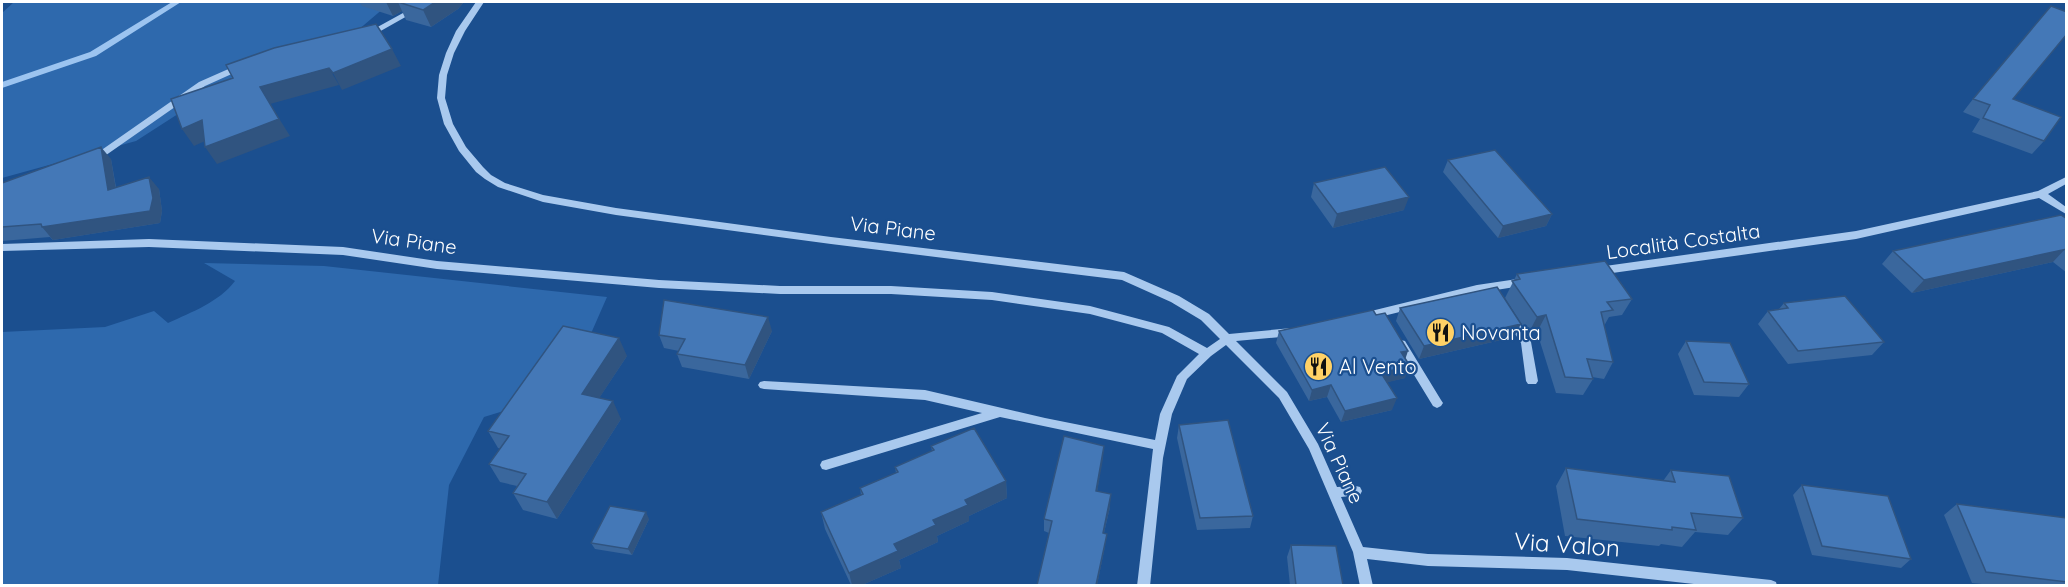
<svg xmlns="http://www.w3.org/2000/svg" width="2068" height="587" viewBox="0 0 2068 587" font-family="Quicksand,sans-serif">
	<style>
		.green { fill: #2e69ad }
		.lines { fill: none; stroke-linecap: round; stroke-linejoin: round }
		.stream { fill: #9cc4f0; fill-rule: evenodd }
		.minor { fill: #a9c9ee; fill-rule: evenodd }
		.wall { fill: #3a679d }
		.shaded-wall { fill: #305480 }
		.building { fill: #4478b7; stroke: #305480; stroke-width: 1.5 }
		.labels { text-anchor: middle; dominant-baseline: central; stroke-width: 4.5; stroke-linejoin: round; paint-order: stroke }
		.street-label { font-size: 20px; fill: #fff; stroke: #1b4f8f }
		.poi-label { font-size: 20px; fill: #fff; stroke: #1b4f8f; text-anchor: start }
		.near-street-label { font-size: 24px; fill: #fff; stroke: #1b4f8f }
	</style>
	<rect width="100%" height="100%" fill="#1b4f8f"/>
	<path class="green" d="M14,2H391L344,42L209,94L136,141L2,178V13Z
		M204,263L324,266L607,297L582,354L552,396L484,417L449,485L438,585L2,586V332L105,327L154,311L168,323C192,312 219,302 235,281Z"/>
	<g class="lines">
		<path class="stream" d="M172,2H181L96,56L2,88V82L90,52Z"/>
		<path class="minor" d="M423,2H432L370,37H364L363,35Z
			M476,2H484L465,31L454,53L447,75L445,98L453,124L466,147L483,167L491,175L505,183L543,195L616,208L831,237L1124,272L1179,296L1209,314L1229,334L1292,328L1296,329L1297,332L1296,335L1292,336L1236,341L1287,392L1318,444L1337,487L1356,486L1360,487L1362,491L1360,495L1341,497L1363,547L1428,554L1567,558L1771,580L1776,582L1777,586H1712L1567,570L1428,566L1367,559L1373,586H1360L1353,552L1309,449L1279,398L1226,345L1211,356L1187,379L1172,414L1163,458L1150,586H1137L1153,449L1000,417L826,470L822,469L820,465L822,461L982,413L925,400L764,389L760,388L758,385L760,382L764,381L925,390L1045,418L1155,440L1160,414L1177,376L1199,354L1162,333L1090,314L992,300L891,294H780L659,288L437,269L343,255L149,247L2,251V244L149,239L343,247L437,261L659,280L780,286H891L992,292L1090,306L1169,327L1207,348L1220,339L1201,320L1171,302L1122,280L831,244L616,215L543,202L498,187L485,179L476,172L459,151L444,124L437,98L439,75L446,53L456,31Z
			M242,63L246,66L245,68L205,86L99,160H93L91,158L93,156L199,82Z
			M2066,177V184L2048,194L2066,207V214L2039,198L1856,239L1598,275L1593,271L1598,267L1856,231L2038,191Z
			M1524,278L1529,282L1528,285L1477,293L1363,321L1359,320L1358,317L1359,314L1363,313L1477,285Z
			M1511,316L1515,317L1531,342L1538,381L1536,384H1528L1526,381L1521,343L1506,320L1507,317Z
			M1401,340L1405,341L1441,400L1443,403L1441,406L1437,408L1433,406L1397,347L1396,344L1397,341Z"/>
	</g>
	<path class="wall" d="M359,2H464L458,9L431,27L406,20L402,11L393,16L362,6Z
		M1973,99H2014L2044,141L2032,154L1972,132L1980,119L1963,112Z
		M111,159L116,187L159,189L162,211L160,223L53,240L50,237L2,241V183Z
		M1448,160L1552,214L1546,226L1498,238L1443,172Z
		M1314,183L1404,210L1333,228L1311,197Z
		M2067,219V273L2053,262L1912,293L1882,264L1893,251Z
		M1517,274L1632,299L1622,315L1609,317L1604,326L1613,362L1604,379L1592,377L1593,379L1583,395L1556,393L1537,332L1528,334L1505,298Z
		M1784,303L1884,342L1872,355L1788,364L1758,324L1768,311L1779,309Z
		M1400,308L1514,337L1419,359L1396,321Z
		M772,331L749,379L682,367L677,354L679,351L664,348L659,335Z
		M1279,331L1405,359V378L1387,382L1392,410L1341,422L1327,397L1309,401L1276,343Z
		M1686,341L1749,384L1739,397L1694,395L1678,354Z
		M627,356L599,398L621,419L557,519L523,510L513,493L517,486L500,482L489,464L501,449L498,448L488,431Z
		M1179,425L1253,516L1250,528L1197,530L1177,438Z
		M931,446L1006,481L1007,498L969,516V521L937,536L938,542L899,560L901,568L862,585H851L825,529L821,512L861,495L860,488L896,473L895,467L932,451Z
		M1104,446L1097,492L1110,507L1104,533L1105,546L1097,585H1037L1049,533L1044,531V519Z
		M1566,468L1663,481L1671,470L1743,518L1728,535L1695,532L1682,547L1661,544L1659,546L1565,536L1556,486Z
		M1802,485L1911,559L1901,568L1812,555L1793,495Z
		M1957,504L2067,518V585H1992L1972,583L1944,515Z
		M649,519L632,555L595,549L591,543Z
		M1291,545L1343,585H1290L1287,557Z"/>
	<path class="shaded-wall" d="M386,2H419H398L402,11L393,16Z
		M435,2H464L458,9L431,27L423,10Z
		M392,49L401,66L342,90L333,73Z
		M329,68L339,85L270,104L290,136L217,164L205,147L260,87Z
		M202,120L214,137L194,146L182,129Z
		M101,147L111,159L118,202L108,190Z
		M149,177L159,189L162,211L160,223L53,240L42,227Z
		M1409,197L1404,210L1333,228L1337,214Z
		M1552,214L1546,226L1498,238L1503,226Z
		M2066,248L2053,262L1912,293L1924,280Z
		M1546,315L1537,332L1528,334L1537,317Z
		M768,317L772,331L749,379L745,365Z
		M1521,324L1514,337L1419,359L1424,346Z
		M619,338L627,356L590,412L582,394Z
		M1408,351L1404,363L1401,352Z
		M1410,366L1405,378L1377,385L1381,373Z
		M1331,385L1327,397L1309,401L1312,390Z
		M1397,398L1392,410L1341,422L1345,411Z
		M613,401L621,419L557,519L547,502Z
		M1104,446L1103,459L1095,504L1096,491Z
		M1006,481L1007,498L969,516V521L937,536L938,542L899,560L901,568L862,585H852L849,573L965,500Z
		M1111,494L1110,507L1101,545L1103,533Z
		M646,512L649,519L632,555L628,549Z
		M1107,534L1105,546L1097,585H1096Z"/>
	<path class="building" d="M398,2H435L423,10Z
		M2051,6L2067,12V34L2013,99L2061,117L2044,141L1983,118L1990,105L1973,99Z
		M376,24L392,49L333,73L329,68L260,87L279,119L205,147L202,120L182,129L171,99L233,78L226,65L274,48Z
		M101,147L108,190L149,177L153,198L150,211L42,227L41,224L2,227V183Z
		M1495,150L1552,214L1503,226L1448,160Z
		M1385,167L1409,197L1337,214L1314,183Z
		M2061,215L2067,219V249L1924,280L1893,251Z
		M1605,261L1632,299L1607,302L1613,310L1601,312L1613,362L1587,359L1593,379L1565,377L1546,315L1537,317L1512,281L1520,279L1517,274Z
		M1497,287L1521,324L1424,346L1400,308Z
		M1845,296L1884,342L1798,351L1768,311L1788,308L1784,303Z
		M664,300L768,317L745,365L677,354L685,339L659,335Z
		M1373,310L1376,315L1385,313L1408,351L1401,352L1410,366L1381,373L1397,398L1345,411L1331,385L1312,390L1279,331Z
		M563,326L619,338L582,394L613,401L547,502L513,493L526,474L489,464L509,436L488,431Z
		M1686,341L1730,343L1749,384L1704,382Z
		M1228,420L1253,516L1200,518L1179,425Z
		M974,428L1006,481L965,500L968,505L933,520L936,525L894,544L898,551L849,573L821,512L863,494L860,488L898,472L895,467L934,450L931,446Z
		M1064,436L1104,446L1096,491L1111,494L1103,533L1107,534L1096,585H1037L1052,521L1044,519Z
		M1566,468L1675,482L1671,470L1729,476L1743,518L1691,513L1696,530L1672,527V530L1577,519Z
		M1802,485L1888,496L1911,559L1822,546Z
		M1957,504L2067,518V582L1986,572Z
		M610,506L646,512L628,549L591,543Z
		M1291,545L1336,546L1343,585H1296Z"/>
	<defs>
		<symbol id="restaurant-disc" viewBox="-11 -11 22 22"><circle r="9.5" fill="#ffd166" stroke="#1b4f8f"/><path d="M-5-6h1v4h1v-4h1v4h1v-4h1v5L-1.5 .5V6h-2V.5L-5-1ZM5-6V6H3V1.5H1.5Q1.5-4 5-6Z" fill="#111"/></symbol>
	</defs>
	<g fill-rule="evenodd">
		<use href="#restaurant-disc" x="1424" y="316" width="33" height="33"/>
		<use href="#restaurant-disc" x="1302" y="350" width="33" height="33"/>
	</g>
	<g class="labels">
		<g class="street-label">
			<text transform="translate(893 228) rotate(7)">Via Piane</text>
			<text transform="translate(414 241) rotate(8)">Via Piane</text>
			<text transform="translate(1683 241) rotate(-8)">Località Costalta</text>
			<text transform="translate(1340 463) rotate(65)">Via Piane</text>
		</g>
		<g class="poi-label">
			<text x="1461" y="332">Novanta</text>
			<text x="1339" y="366">Al Vento</text>
		</g>
		<g class="near-street-label">
			<text transform="translate(1567 544) rotate(4)">Via Valon</text>
		</g>
	</g>
	<rect width="2068" height="587" fill="none" stroke="#ffffff" stroke-width="6"/>
</svg>
